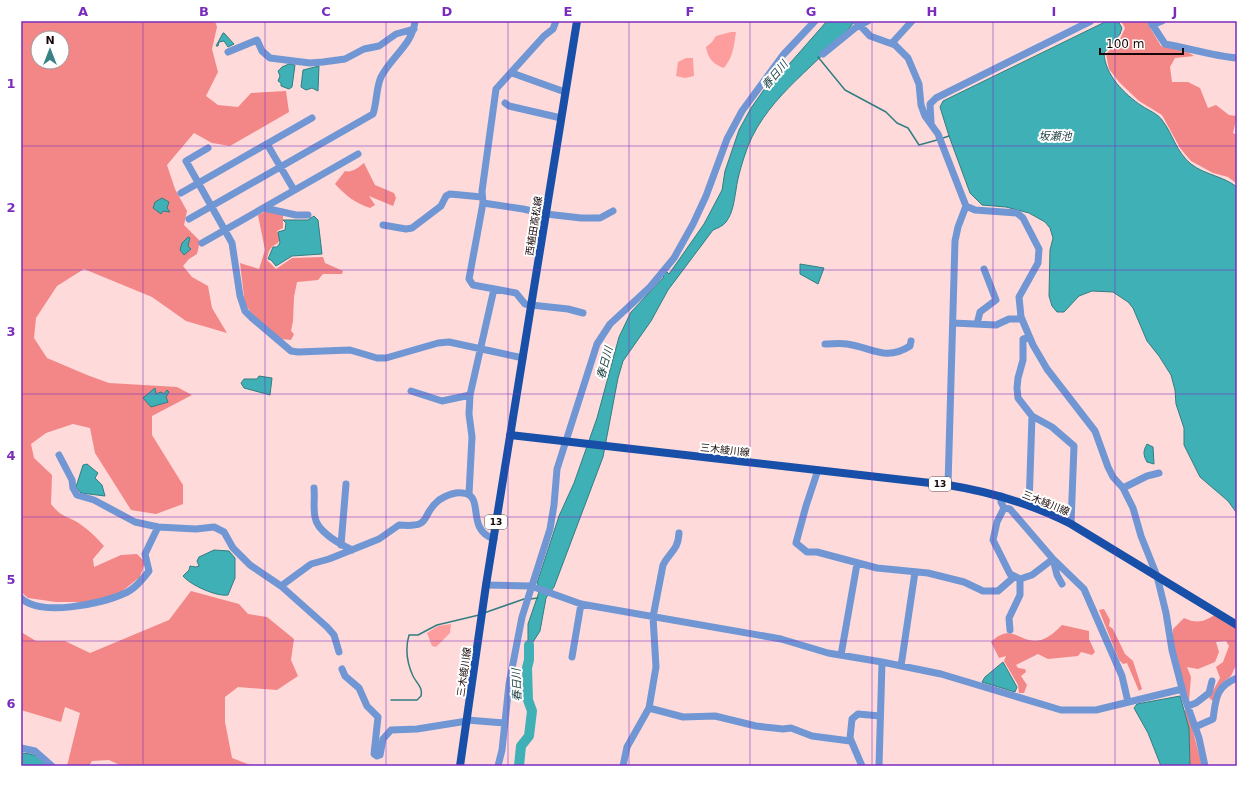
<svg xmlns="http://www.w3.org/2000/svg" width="1258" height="787" viewBox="0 0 1258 787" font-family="'DejaVu Sans','Noto Sans JP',sans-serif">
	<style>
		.green { fill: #fd9d9d }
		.forest { fill: #f38687; fill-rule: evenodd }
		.water { fill: #3fb0b6; stroke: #337d82 }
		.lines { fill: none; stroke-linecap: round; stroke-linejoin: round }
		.stream { stroke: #337d82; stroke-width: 1.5 }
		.river { stroke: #3fb0b6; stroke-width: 10 }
		.minor { stroke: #7096d4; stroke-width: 7 }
		.major { stroke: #184fa8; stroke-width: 8 }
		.grid { fill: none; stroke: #7b2cbf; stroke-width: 1; stroke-opacity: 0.55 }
		.labels { text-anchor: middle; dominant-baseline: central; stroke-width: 4; stroke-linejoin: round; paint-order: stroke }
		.shield { fill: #fff; stroke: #5d5151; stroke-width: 1 }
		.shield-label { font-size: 9px; font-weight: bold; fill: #170607 }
		.street-label { font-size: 10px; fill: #170607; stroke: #fff }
		.water-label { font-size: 11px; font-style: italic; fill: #264749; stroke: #fff }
		.neatline { fill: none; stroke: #7b2cbf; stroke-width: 1.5 }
		.grid-label { font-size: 13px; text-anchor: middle; font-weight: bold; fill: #7b2cbf }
	</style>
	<rect width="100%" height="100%" fill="#fedbda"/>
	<path class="green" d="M731,32H736C734,46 733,57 724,68C713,64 708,59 706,47L712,42L716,36Z
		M686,58H693L694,76L685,78L676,76L678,62Z
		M451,624L450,633L436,647L432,646L427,633L438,626Z"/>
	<path class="forest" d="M21,21H215L217,27L212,49L218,72L206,96L218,105L238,107L251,93L286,91L289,112L230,146L212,143L194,133L167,165L175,189L187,211L184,225L200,241L197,254L189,259L183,266L192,277L208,286L212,308L227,333L186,321L152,297L84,269L57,286L36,318L34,338L47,358L87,375L109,383L177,387L192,395L152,416V435L183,485V504L156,514L131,510L95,453L90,428L73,424L46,433L31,444L34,458L52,475L51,504C61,517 65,515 77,522C88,529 96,537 104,546L93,559L94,567L121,555L137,554L145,562L140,577L121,592L92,602H56L28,598L21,592ZM38,38H62V62H38Z
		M1121,21H1146L1161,46L1186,51L1194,56L1175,58L1170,67L1172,82H1188L1200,88L1208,108L1216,105L1229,115L1237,116L1233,133L1237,135V184L1228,177L1213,173L1191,161L1180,148L1162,115L1139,101L1119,82L1109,69L1106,54L1120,39L1125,28Z
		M364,163L375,185L394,193L396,198L393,206L369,196L375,205L370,208C355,203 346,196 335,184L345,171C352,173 359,167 364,163Z
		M266,211L283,215V228L277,231L280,238L278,243C270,247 268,251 267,260L276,269L292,258L323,257L325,263L343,271L342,274H323L318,280L297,282L294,297L293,321L291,331L294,334L291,340L280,339L255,317L245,305L240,263L259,269L265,250L258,215Z
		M191,591L239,604L248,614L267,617L294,639L291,660L298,676L277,690L238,687L225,697V722L232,758L253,766H122L109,760L92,761L89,766H67L80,713L65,707L61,722L21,710V632L36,641H65L90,653L169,620Z
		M1104,609L1110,620L1109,626L1113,629L1125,654L1133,661L1142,689L1139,691L1127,663L1123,664L1119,660L1099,610Z
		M1216,614L1237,628V663L1231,676L1222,683L1213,701L1209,698L1220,678L1216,667L1223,662L1229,646L1226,641L1216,642L1219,652L1215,662L1198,669L1187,667L1191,677L1189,701L1173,647V629L1184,618C1197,624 1204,622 1216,614Z
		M1062,625L1089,631V639L1095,652L1092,655L1081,652L1078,656L1048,659L1038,654L1016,665L1018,668L1025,669L1026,672L1021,676L1027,685L1024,693H1019L1018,685L1004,661L1006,656L999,658L991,642C1013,621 1019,645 1041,640C1050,637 1056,631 1062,625Z
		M1182,709L1188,712L1202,766H1188Z"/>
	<path class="water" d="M827,21H855C820,64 769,94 748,146C743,160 738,175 736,190C734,201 733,213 726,222C723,226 718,228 713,230L668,290L651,321L623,361L618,378L603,457L554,587L546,598L540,631L533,642L528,659V624L539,592L537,583L559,516L574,483L597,418L619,337L631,312L664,277L663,276L667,272L669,274L704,224L722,190L725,171L739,130L751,108L780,67L784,70Z
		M1107,21H1118L1122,28L1120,34L1104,53C1105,75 1124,94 1142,106C1148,110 1158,114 1162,120C1173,134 1176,152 1191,164C1205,175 1223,176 1237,187V531L1236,512L1228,501L1200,477L1184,445V428L1176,404L1175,390L1171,375L1159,356L1147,341L1133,308L1128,302L1113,292L1092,291L1079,296L1064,312H1057L1052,306L1049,296L1050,250L1053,238L1050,228L1045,222L1029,213L1006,207L982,205L970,193L949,136L940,107L943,101Z
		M223,33H224L234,44L228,47L224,41L219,42L218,46H216Z
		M289,64L295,65L292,87L289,89L281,86V83L278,81L280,76L278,71L282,67Z
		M319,66L318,91L312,88L306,90L301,87L303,70Z
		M162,198L169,202L167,208L170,212L163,211L161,214L153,208L155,202Z
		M314,216L318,220L322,254L292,256L276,266L271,260L268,259L273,247H277L280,243L278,232L285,230L286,223L283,220H308Z
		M188,237L190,238L188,246L191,249L184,255L180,250L182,243Z
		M800,264L824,268L818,284L800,274Z
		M259,376L272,378L270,395L244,388L241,383L244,379H257Z
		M155,388L156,394L161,392L164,394L167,390L169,392L166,397L168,402L151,407L143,398Z
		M1147,444L1153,447L1154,464L1147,462C1143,455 1143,451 1147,444Z
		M87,464L98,473L95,478L102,485L105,496L81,493L76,487L83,465Z
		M214,550L229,551L235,558V578L228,595C217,597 190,585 183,576L189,570L190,566L196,567L199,566L197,561L199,557Z
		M1003,662L1017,687L1015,692L982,682L985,677Z
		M1180,696L1189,728L1190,766H1161L1148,733L1134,708L1137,704Z
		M21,753C33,754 40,755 46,766H21Z"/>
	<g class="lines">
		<path class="stream" d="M818,57L845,90L886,112L897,123L908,128L919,145L937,140
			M943,138L949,136
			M530,599L538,598
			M484,613L524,599
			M391,700H417L421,696C423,687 417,684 413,676C407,663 405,649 409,635H418L437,625L479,615"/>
		<path class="river" d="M519,766L521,746L529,736L532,711L528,700L527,668L529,660V645"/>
		<path class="minor" d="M556,21L553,29L544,36L496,89L482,191L483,203L469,279L473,285L516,293L525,304L531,305L568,309L583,313
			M856,21L870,36L895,45L908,58L919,84L921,105L925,116L938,134L966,206L975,210L1017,213L1023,218L1039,249L1038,263L1019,297L1021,317L1033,345L1047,369L1095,431L1108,467L1113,477L1123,488L1133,508L1141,536L1157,576L1166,613L1172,650L1184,696L1199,738L1205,766
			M1150,21L1165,44C1189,48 1212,56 1237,58
			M1152,25L1162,21
			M892,43L912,21
			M228,52L257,40L262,51L270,58L310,63L323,62L345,59L364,49L379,46L396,34L414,29
			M823,54L855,28L868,21
			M512,73L565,92
			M505,103L509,106L561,118
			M931,122L930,104L936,98L1091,21
			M267,144L294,190
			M208,148L186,161L232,243L240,296L245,311L252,318L291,351L298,352L350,350L377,358H386L438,343L449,342L523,358
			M181,193L312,118
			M483,203L523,209L546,214L581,218H600L613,211
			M264,208L296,215H308
			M189,219L373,114C377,102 376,88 381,77C391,57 413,44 415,21
			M383,225L406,229L412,228L441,206L446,196L450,194L482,197
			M202,243L358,154
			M953,323L996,325L1009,319H1022
			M977,324L980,312L996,300L984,269
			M1029,337L1023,339V360L1018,378L1017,388L1018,398L1032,416L1029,506
			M825,344C832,344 840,343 847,344C871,347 885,362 910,346L911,341
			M411,391L442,401L470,395
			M1032,416L1052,427L1074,446L1071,524
			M59,455L72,480L73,488L77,495L94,500L135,522L158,527L196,529L214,527L224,532L233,548L250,565L281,586L327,627L334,635L339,652
			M818,470L806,506L796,543L807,552H817L877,568L928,573L964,582L983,591H998L1014,577
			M948,485L955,241L958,227L966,206
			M314,488C315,498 313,508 315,517C317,532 340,544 352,550
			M1123,488L1147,476L1159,473
			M469,494L472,437L469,414L470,395L494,289
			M1001,496V502L1004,508L997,522L993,540L1010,574L1020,579L1032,575L1053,559L1084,589L1122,676L1128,702
			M1004,508L1010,509L1053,559L1057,575L1062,584
			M341,545L346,484
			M486,585L531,586L581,604L781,639L828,653L882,662L941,674L1061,710H1096L1182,689
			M281,586L311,564L329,559L379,539L399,525C434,528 419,516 439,500C445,496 450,494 456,493C490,490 462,528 494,539
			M21,598C40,617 101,604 123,594C134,590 142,580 149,571L145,554L158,527
			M1010,630L1009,618L1020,595V579
			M841,655L857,564
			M572,657L581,604
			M901,666L915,572
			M342,669L345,676L359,688L367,706L378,717L374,754L377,756L380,755L383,739L391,730L417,729L467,721
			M1188,706L1196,703L1209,693L1212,681
			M649,708L683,717L715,716L756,726L783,729L791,728L812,736L850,741
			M467,720L504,723
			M1195,727L1213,719C1216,699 1215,687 1237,678
			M21,748L35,751L52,766
			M498,766L502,750L509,684L522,617L550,529L554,505L557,469L597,344L610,324L650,287L674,258L693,224L706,196L727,139L742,111L783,55L815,21
			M623,766L627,747L649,708L656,667L653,617L663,565C670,551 678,551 679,533
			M862,766L850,738L852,719L858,714L880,716
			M879,766L882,662"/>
		<path class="major" d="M510,435L948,485C991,492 1032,504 1071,524L1237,625
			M460,766L486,585L577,21"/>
	</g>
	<path class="grid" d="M143,21V766M265,21V766M386,21V766M508,21V766M629,21V766M750,21V766M872,21V766M993,21V766M1115,21V766M21,146H1237M21,270H1237M21,394H1237M21,517H1237M21,641H1237"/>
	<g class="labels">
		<g class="shield">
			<rect x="929" y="477" width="22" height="14" rx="3"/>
			<rect x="485" y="515" width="22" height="14" rx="3"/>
		</g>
		<g class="shield-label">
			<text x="940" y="484">13</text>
			<text x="496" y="522">13</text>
		</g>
		<g class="street-label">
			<text transform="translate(534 226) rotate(-81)">西植田高松線</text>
			<text transform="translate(725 450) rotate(6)">三木綾川線</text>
			<text transform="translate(1046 503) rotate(22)">三木綾川線</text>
			<text transform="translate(464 672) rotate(-82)">三木綾川線</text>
		</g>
		<g class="water-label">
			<text transform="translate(775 75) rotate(-50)">春日川</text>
			<text x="1055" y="136">坂瀬池</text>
			<text transform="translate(605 363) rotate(-75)">春日川</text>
			<text transform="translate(517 685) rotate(-92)">春日川</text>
		</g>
	</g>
	<rect width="1258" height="787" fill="none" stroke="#ffffff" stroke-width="44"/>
	<g transform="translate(50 50)"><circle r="19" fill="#ffffff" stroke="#a29b9c"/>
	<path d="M0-3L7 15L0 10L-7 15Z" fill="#388185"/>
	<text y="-6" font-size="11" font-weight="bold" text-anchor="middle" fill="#170607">N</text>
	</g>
	<path d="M1100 48v6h83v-6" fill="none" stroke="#170607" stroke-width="2"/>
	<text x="1106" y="48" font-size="12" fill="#170607" stroke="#ffffff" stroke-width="3" paint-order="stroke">100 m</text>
	<rect x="22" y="22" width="1214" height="743" class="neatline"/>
	<g class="grid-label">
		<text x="83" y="16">A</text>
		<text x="204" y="16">B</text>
		<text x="326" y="16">C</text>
		<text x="447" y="16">D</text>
		<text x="568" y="16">E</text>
		<text x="690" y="16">F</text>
		<text x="811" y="16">G</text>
		<text x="932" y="16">H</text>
		<text x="1054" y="16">I</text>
		<text x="1175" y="16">J</text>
		<text x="11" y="88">1</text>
		<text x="11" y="212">2</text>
		<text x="11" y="336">3</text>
		<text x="11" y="460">4</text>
		<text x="11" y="584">5</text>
		<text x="11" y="708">6</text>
	</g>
</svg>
